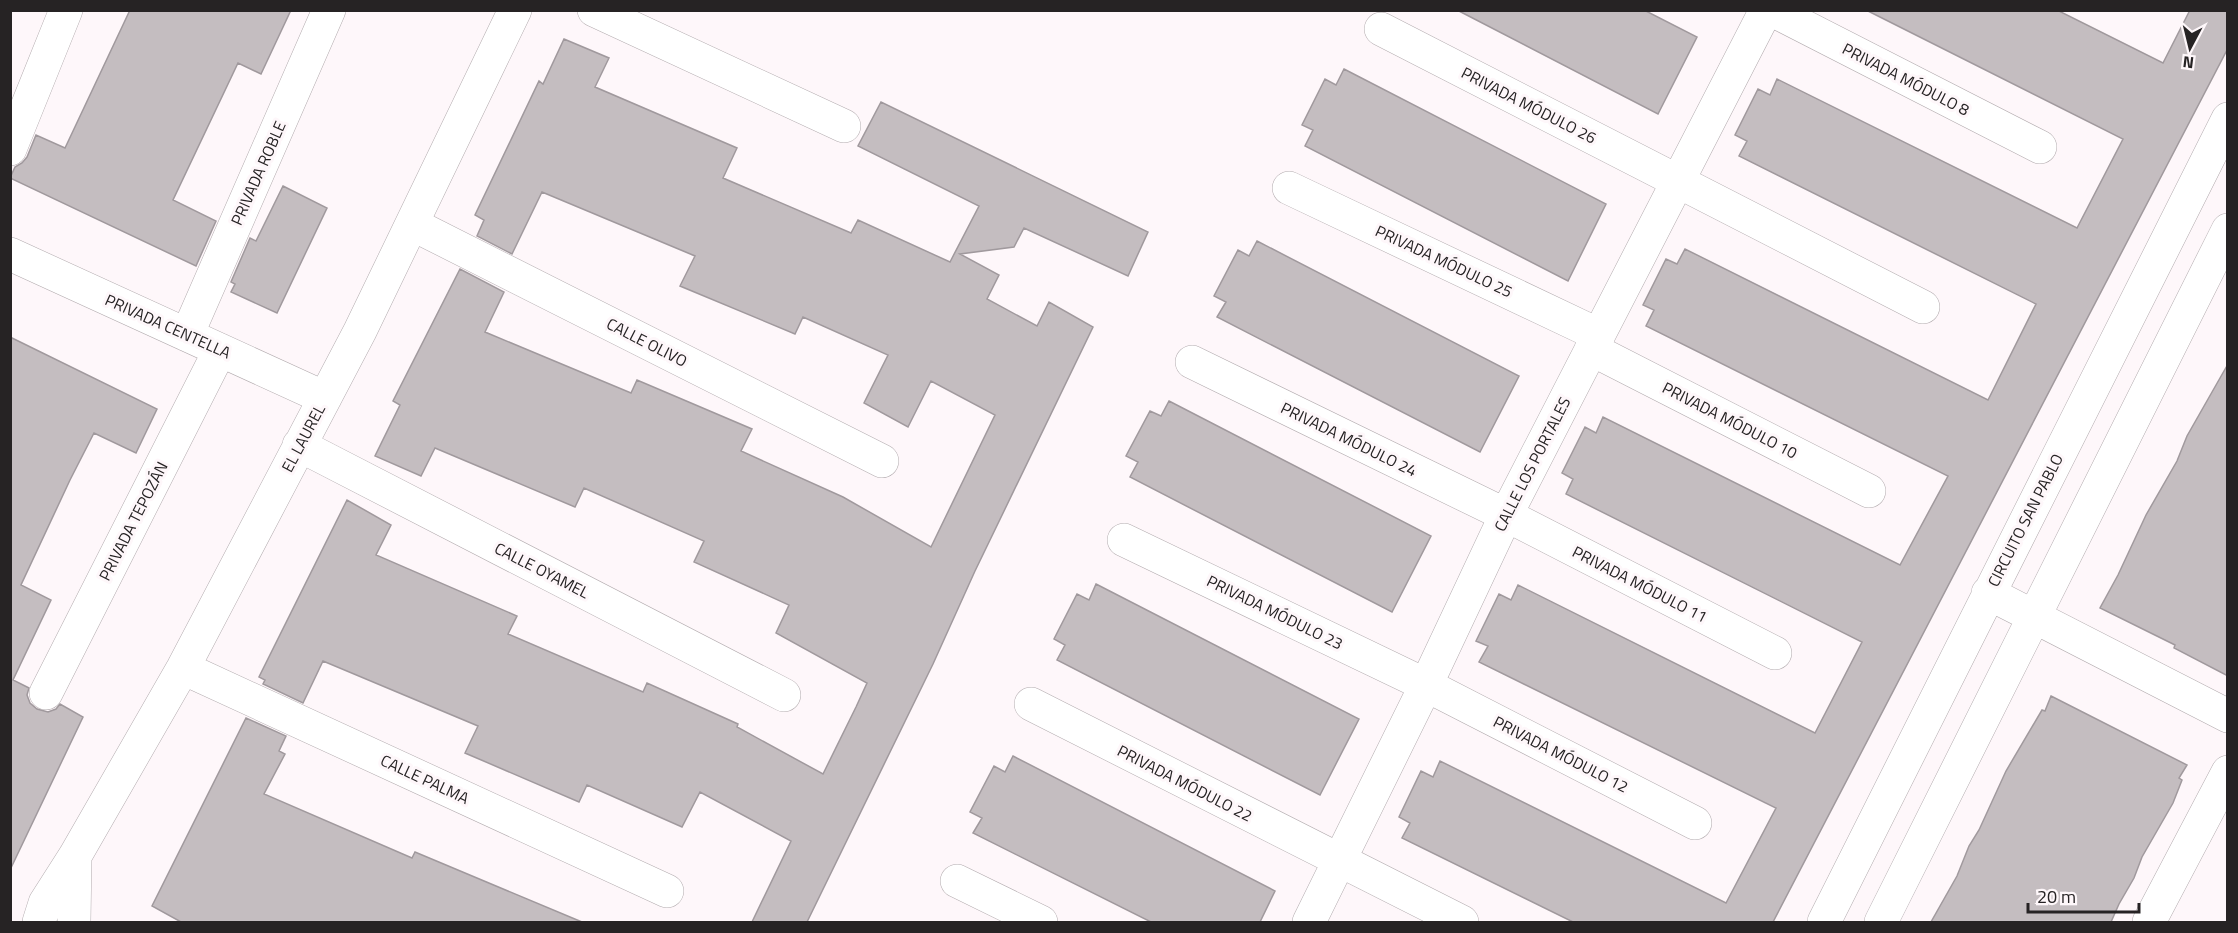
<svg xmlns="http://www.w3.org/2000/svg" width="2238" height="933" viewBox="0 0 2238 933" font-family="'Titillium Web',sans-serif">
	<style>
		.building { fill: #c4bdc0; stroke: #a0999d; stroke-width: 1.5 }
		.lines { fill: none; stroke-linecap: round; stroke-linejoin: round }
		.minor-casing { stroke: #b3acaf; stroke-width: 34 }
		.minor { stroke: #fff; stroke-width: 33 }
		.labels { text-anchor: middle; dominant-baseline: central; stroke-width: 6; stroke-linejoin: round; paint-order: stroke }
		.street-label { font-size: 16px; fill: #262324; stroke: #fef7fa }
	</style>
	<rect width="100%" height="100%" fill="#fef7fa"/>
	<path class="building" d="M130,10H291L261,74L238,63L173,200L216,221L196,266L10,178L15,167L22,163L27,157L36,135L65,148Z
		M1457,10H1644L1697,37L1658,114Z
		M1866,10H2057L2163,63L2190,10H2228V48L1773,922H1573L1402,838L1410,823L1399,817L1421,771L1433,777L1440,761L1726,903L1776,808L1479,662L1488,646L1476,641L1499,594L1511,600L1518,585L1815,733L1862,642L1566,494L1573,479L1562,473L1585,427L1596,433L1603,417L1900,565L1948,476L1646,326L1654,310L1643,305L1666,259L1677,264L1685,249L1988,400L2036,304L1739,156L1747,141L1735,135L1758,89L1770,95L1777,79L2077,228L2123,139Z
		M564,39L609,58L595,87L737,148L723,178L851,233L858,220L950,262L979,206L858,146L881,102L1148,232L1128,276L1024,228L1014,247L960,254L999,275L987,299L1037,326L1049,302L1093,327L975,571L933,664L807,922H752L791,841L700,792L682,827L587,785L579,802L465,753L478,726L323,661L303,703L263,684L265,680L259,677L347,500L391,525L376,555L517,616L508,634L643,692L647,683L738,724L737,727L823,774L856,707L867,683L776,633L789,605L694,562L704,541L584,488L575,507L435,448L421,476L375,456L400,405L393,401L460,269L504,292L485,332L631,393L637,380L752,429L741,451L843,497L931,547L995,415L931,381L908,427L864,403L888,355L803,317L795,334L680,286L695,256L542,192L512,254L477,236L484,220L475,215L539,81L543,84Z
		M1344,69L1606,204L1568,281L1305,146L1313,130L1302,125L1325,79L1336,85Z
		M283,186L327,208L277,313L231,292L235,284L231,282L250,238L256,241Z
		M1257,241L1519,376L1480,452L1217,317L1226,302L1214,296L1238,250L1249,256Z
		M10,337L157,409L136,453L94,433L70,480L21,585L51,600L13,680L29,688L27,695L30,703L37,709L48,712L56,709L60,704L83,717L10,870Z
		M2228,364V676L2174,648L2175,645L2100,608L2118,575L2146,515L2177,461L2187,436Z
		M1169,401L1431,536L1392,612L1130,477L1138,462L1126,456L1150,411L1161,416Z
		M1096,584L1359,719L1320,795L1057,660L1065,645L1054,639L1077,594L1089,600Z
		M2051,696L2187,765L2179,778L2182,780L2173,803L2142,857L2134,878L2119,904L2111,922H1931L1957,876L1969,846L1979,830L2006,771L2042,710L2045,711Z
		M246,718L286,736L279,751L285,754L264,794L412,858L415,852L582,922H181L152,906Z
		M1013,756L1275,891L1260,922H1151L973,833L982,818L970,812L994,766L1005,772Z"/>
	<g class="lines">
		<defs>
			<path id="minor" d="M594,10L844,126
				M1772,10L2040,147
				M1381,29L1923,307
				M10,149L66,10
				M1289,188L1599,335
				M412,224L882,461
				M10,254L325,398
				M187,335L329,10
				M1591,349L1869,491
				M1192,362L1506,515L1775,653
				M299,445L784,695
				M1124,540L1426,685L1695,823
				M1988,593L2228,716
				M183,668L667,891
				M46,693L220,350
				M1031,704L1462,922
				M957,881L1041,922
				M39,922L45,903L75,856L183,668L360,331L515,10
				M74,922L75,856
				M1309,922L1426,685L1506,515L1766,10
				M1824,922L2228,119
				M1881,922L2228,230
				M2149,922L2228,772"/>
		</defs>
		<use href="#minor" class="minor-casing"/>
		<use href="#minor" class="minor"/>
	</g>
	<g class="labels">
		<g class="street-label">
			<text transform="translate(1906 79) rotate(27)">PRIVADA MÓDULO 8</text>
			<text transform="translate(1529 105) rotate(27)">PRIVADA MÓDULO 26</text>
			<text transform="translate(258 173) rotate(-66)">PRIVADA ROBLE</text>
			<text transform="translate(1444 261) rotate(25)">PRIVADA MÓDULO 25</text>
			<text transform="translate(168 326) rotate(24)">PRIVADA CENTELLA</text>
			<text transform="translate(647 342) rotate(27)">CALLE OLIVO</text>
			<text transform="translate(1730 420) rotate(27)">PRIVADA MÓDULO 10</text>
			<text transform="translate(303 438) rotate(-62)">EL LAUREL</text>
			<text transform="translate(1349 439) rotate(26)">PRIVADA MÓDULO 24</text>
			<text transform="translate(1532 464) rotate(-63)">CALLE LOS PORTALES</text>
			<text transform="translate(2025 520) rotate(-63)">CIRCUITO SAN PABLO</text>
			<text transform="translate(133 521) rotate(-63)">PRIVADA TEPOZÁN</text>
			<text transform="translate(542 570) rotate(27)">CALLE OYAMEL</text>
			<text transform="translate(1640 584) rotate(27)">PRIVADA MÓDULO 11</text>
			<text transform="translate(1275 612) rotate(26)">PRIVADA MÓDULO 23</text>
			<text transform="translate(1561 754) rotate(27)">PRIVADA MÓDULO 12</text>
			<text transform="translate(425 779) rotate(25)">CALLE PALMA</text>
			<text transform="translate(1185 783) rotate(27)">PRIVADA MÓDULO 22</text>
		</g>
	</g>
	<rect width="2238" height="933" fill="none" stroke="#262324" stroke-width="24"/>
	<g transform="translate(2190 48) rotate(187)" stroke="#fef7fa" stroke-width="4.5" paint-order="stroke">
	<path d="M0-4.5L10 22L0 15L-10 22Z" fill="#262324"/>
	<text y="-9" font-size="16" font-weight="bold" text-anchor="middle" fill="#262324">N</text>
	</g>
	<path d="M2028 903v9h111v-9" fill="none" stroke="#262324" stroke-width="3"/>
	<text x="2037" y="903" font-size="18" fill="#262324" stroke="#fef7fa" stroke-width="4.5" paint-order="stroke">20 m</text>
</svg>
